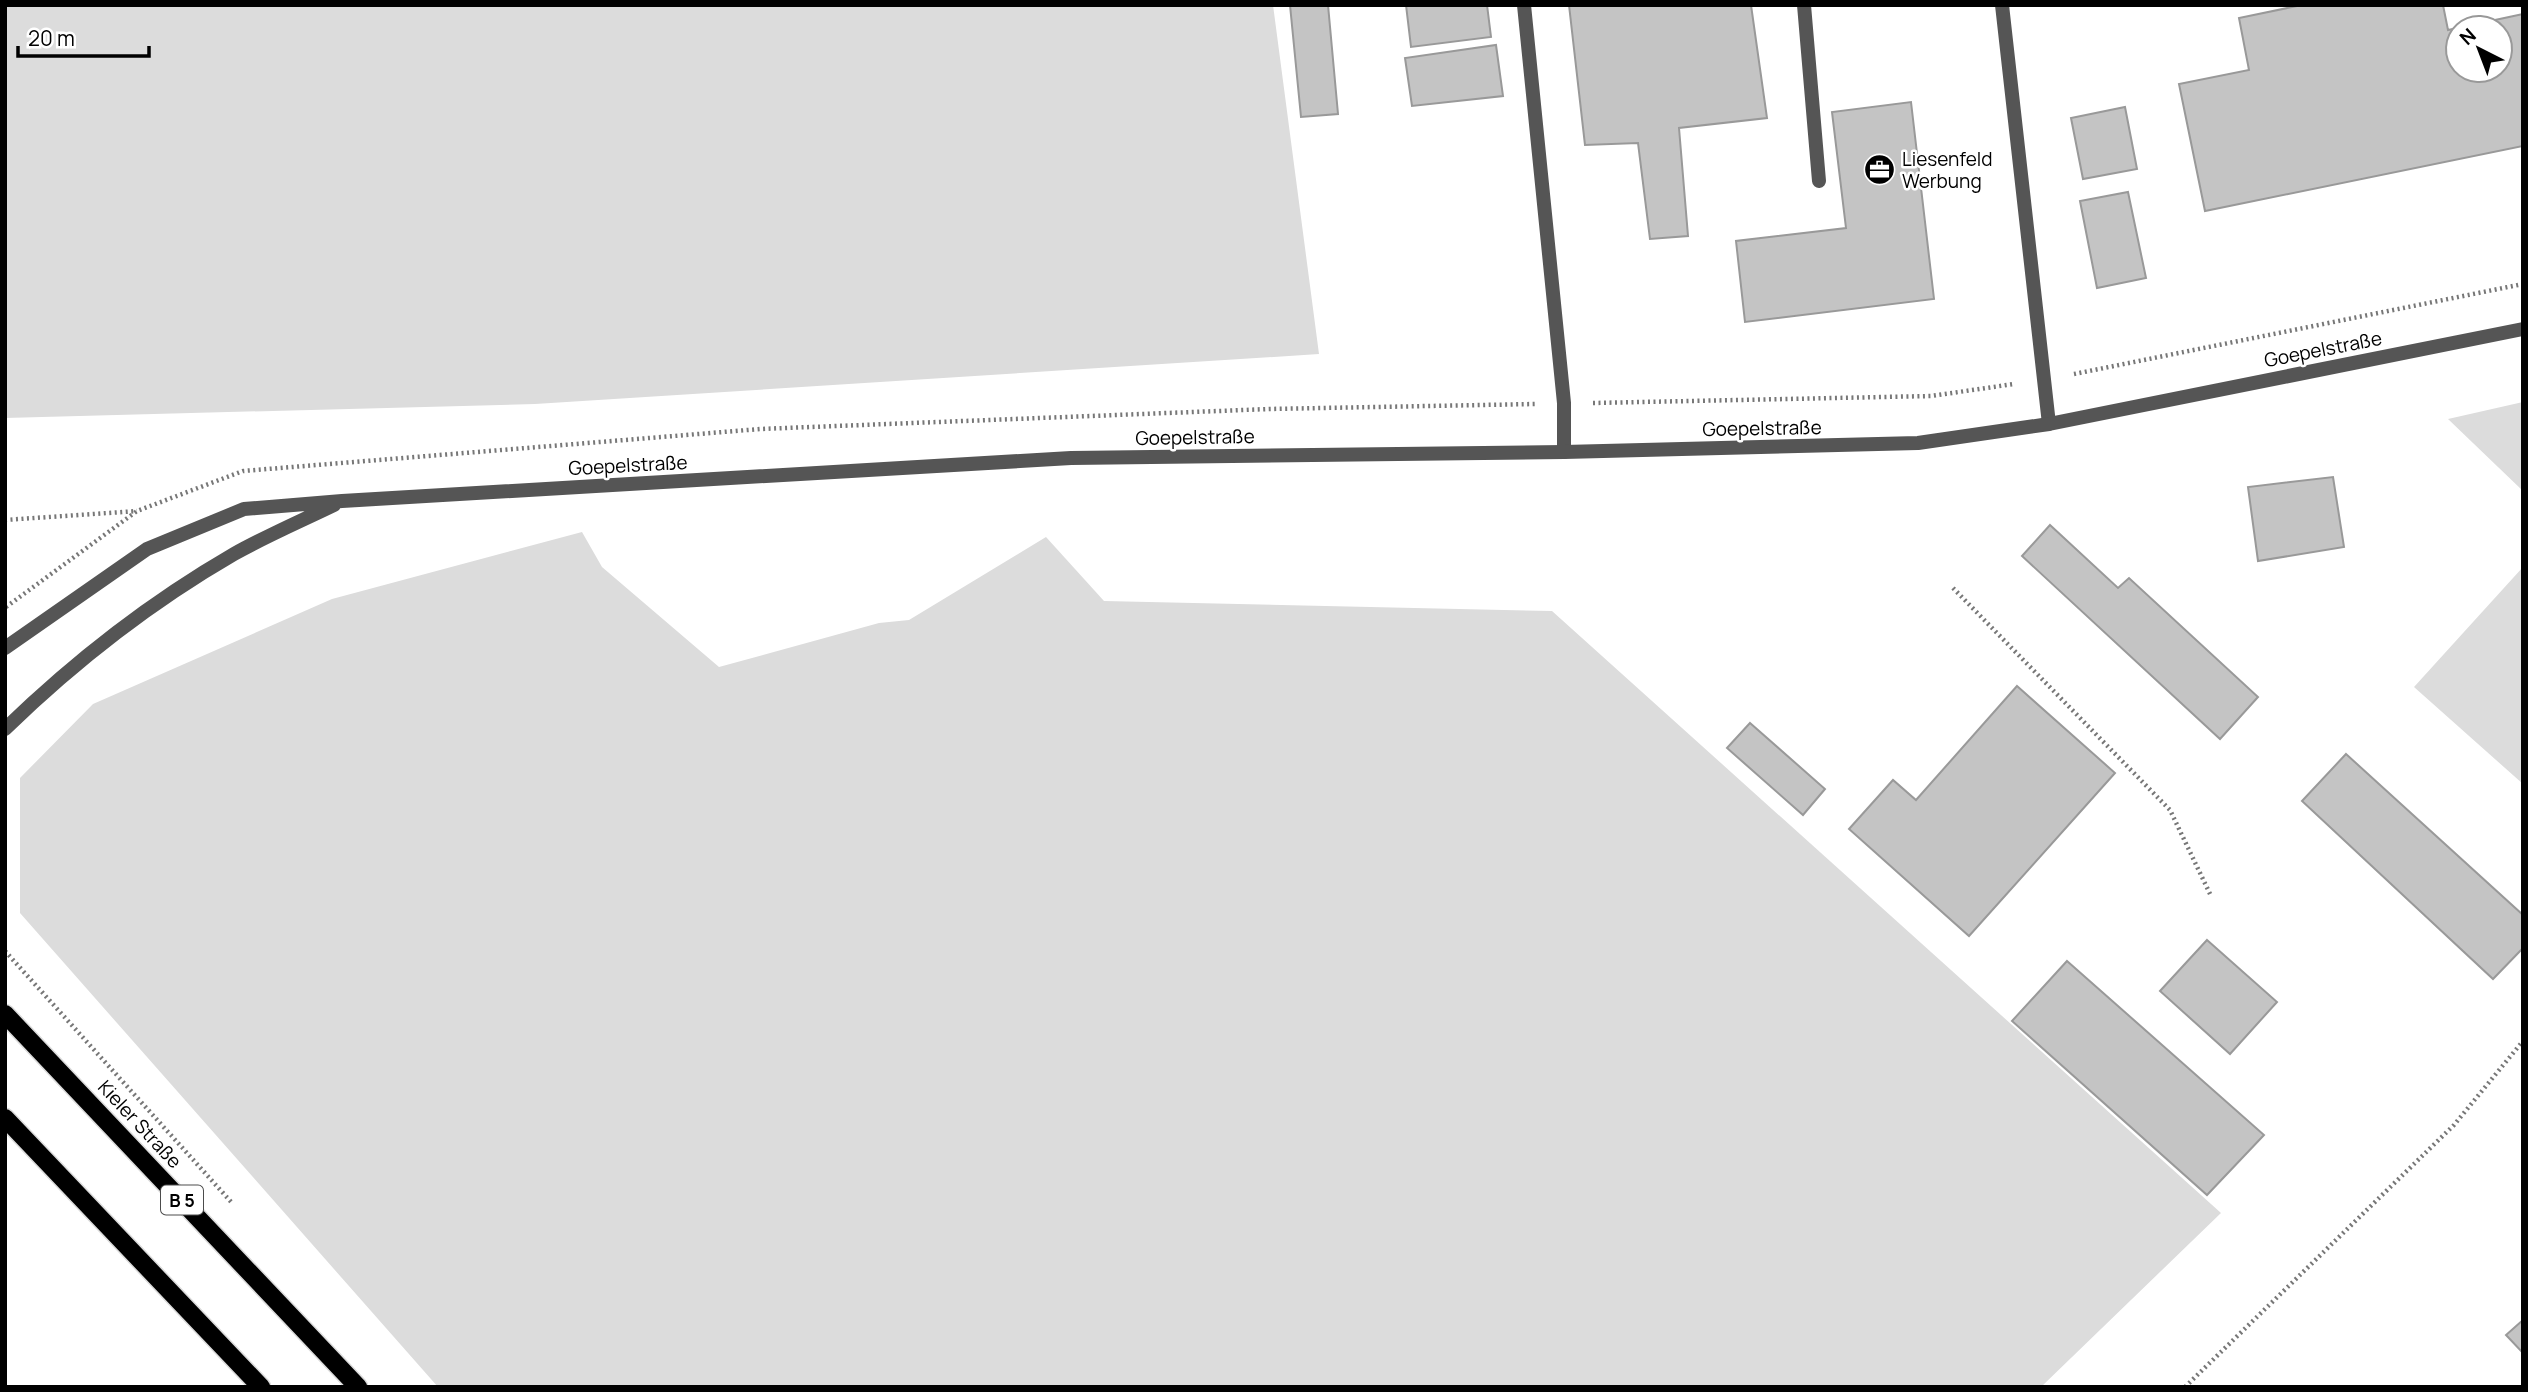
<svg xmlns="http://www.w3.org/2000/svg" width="2528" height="1392" viewBox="0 0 2528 1392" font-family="Manrope,sans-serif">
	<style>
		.green { fill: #dcdcdc }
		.building { fill: #c4c4c4; stroke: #999; stroke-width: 2; fill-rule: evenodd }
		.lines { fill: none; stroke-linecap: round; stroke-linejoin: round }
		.primary-casing { stroke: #dbdbdb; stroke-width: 21 }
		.path { stroke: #777; stroke-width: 4.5; stroke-dasharray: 2 3.5; stroke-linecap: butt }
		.service { stroke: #555; stroke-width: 14 }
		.minor { stroke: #555; stroke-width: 14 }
		.tertiary { stroke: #555; stroke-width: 14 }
		.primary { stroke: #000; stroke-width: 18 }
		.labels { text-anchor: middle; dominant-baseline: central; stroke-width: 5; stroke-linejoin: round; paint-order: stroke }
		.shield { fill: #fff; stroke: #4c4c4c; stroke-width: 2 }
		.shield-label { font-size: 18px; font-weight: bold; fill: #000 }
		.poi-label { font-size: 19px; fill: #000; stroke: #fff; text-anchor: start }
		.street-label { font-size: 19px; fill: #000; stroke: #fff }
	</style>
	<rect width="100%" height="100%" fill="#fff"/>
	<path class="green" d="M5,5H1273L1319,354L535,404L5,418Z
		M2523,402V491L2448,419Z
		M582,532L602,567L719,667L879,623L909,620L1046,537L1104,601L1552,611L2221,1213L2041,1387H438L20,913V778L93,704L332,599Z
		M2523,567V784L2414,687Z"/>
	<path class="building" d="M1290,5H1328L1338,114L1301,117Z
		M1406,5H1487L1491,37L1411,47Z
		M1569,5H1751L1767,118L1679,128L1688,236L1650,239L1638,143L1585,145Z
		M2302,5H2443L2448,30L2523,14V146L2205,211L2179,84L2249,70L2239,18ZM2458,28H2500V70H2458Z
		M1496,45L1503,96L1412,106L1405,58Z
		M1911,102L1934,299L1745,322L1736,241L1846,228L1832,112Z
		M2125,107L2137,169L2083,179L2071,118Z
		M2128,192L2146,278L2097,288L2080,201Z
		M2333,477L2344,547L2258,561L2248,487Z
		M2050,525L2118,588L2129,578L2258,697L2220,739L2022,556Z
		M2017,686L2115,773L1969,936L1849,829L1893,780L1916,800Z
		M1750,723L1825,789L1803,815L1727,748Z
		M2346,754L2523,915V948L2493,979L2302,801Z
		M2207,940L2277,1002L2230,1054L2160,991Z
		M2067,961L2264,1135L2207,1195L2012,1021Z
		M2523,1320V1353L2506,1335Z"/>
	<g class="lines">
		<defs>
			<path id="primary" d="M5,1014L358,1387
				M5,1118L261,1387"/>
		</defs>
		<use href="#primary" class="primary-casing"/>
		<path class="path" d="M2074,374L2523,284
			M1593,403L1931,396L2014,384
			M5,520L137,511
			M1953,588L2170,810L2211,896
			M6,607L137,511L243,471L760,429L1269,409L1535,404
			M5,951L233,1204
			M2185,1387L2454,1125L2523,1041"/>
		<path class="service" d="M1524,5L1564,403V452
			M1804,5L1819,181"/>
		<path class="minor" d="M2002,5L2049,424"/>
		<path class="tertiary" d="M5,648L147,549L244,509L342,501L1071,458L1564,452L1918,443L2049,424L2523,329
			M5,729C74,662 151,602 234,554C266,536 301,521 334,505"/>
		<use href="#primary" class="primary"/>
	</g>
	<defs>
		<symbol id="office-disc" viewBox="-11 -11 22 22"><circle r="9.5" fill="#000" stroke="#fff"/><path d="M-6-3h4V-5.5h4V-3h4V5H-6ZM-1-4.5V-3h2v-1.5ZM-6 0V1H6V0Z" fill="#fff"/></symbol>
	</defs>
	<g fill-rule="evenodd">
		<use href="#office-disc" x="1862" y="152" width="35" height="35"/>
	</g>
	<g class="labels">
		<rect class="shield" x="161" y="1185.5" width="42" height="29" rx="5"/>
		<g class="shield-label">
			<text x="182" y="1200">B 5</text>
		</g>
		<g class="poi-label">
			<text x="1902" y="159">Liesenfeld<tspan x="1902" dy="22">Werbung</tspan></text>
		</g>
		<g class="street-label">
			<text transform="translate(2323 349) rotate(-11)">Goepelstraße</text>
			<text transform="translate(1762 428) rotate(-1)">Goepelstraße</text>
			<text transform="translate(1195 437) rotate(-1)">Goepelstraße</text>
			<text transform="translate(628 465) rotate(-3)">Goepelstraße</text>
			<text transform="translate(140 1124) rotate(47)">Kieler Straße</text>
		</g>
	</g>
	<rect width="2528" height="1392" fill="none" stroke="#000000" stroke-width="14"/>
	<g transform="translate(2479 49) rotate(318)"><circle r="33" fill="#ffffff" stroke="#999999" stroke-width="2"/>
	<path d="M0-5L12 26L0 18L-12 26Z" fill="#000000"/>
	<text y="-10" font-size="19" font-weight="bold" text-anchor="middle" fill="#000000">N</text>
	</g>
	<path d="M18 46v10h131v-10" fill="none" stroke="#000000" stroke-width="3.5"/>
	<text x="28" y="46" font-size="21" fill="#000000" stroke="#ffffff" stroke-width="5" paint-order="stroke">20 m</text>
</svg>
